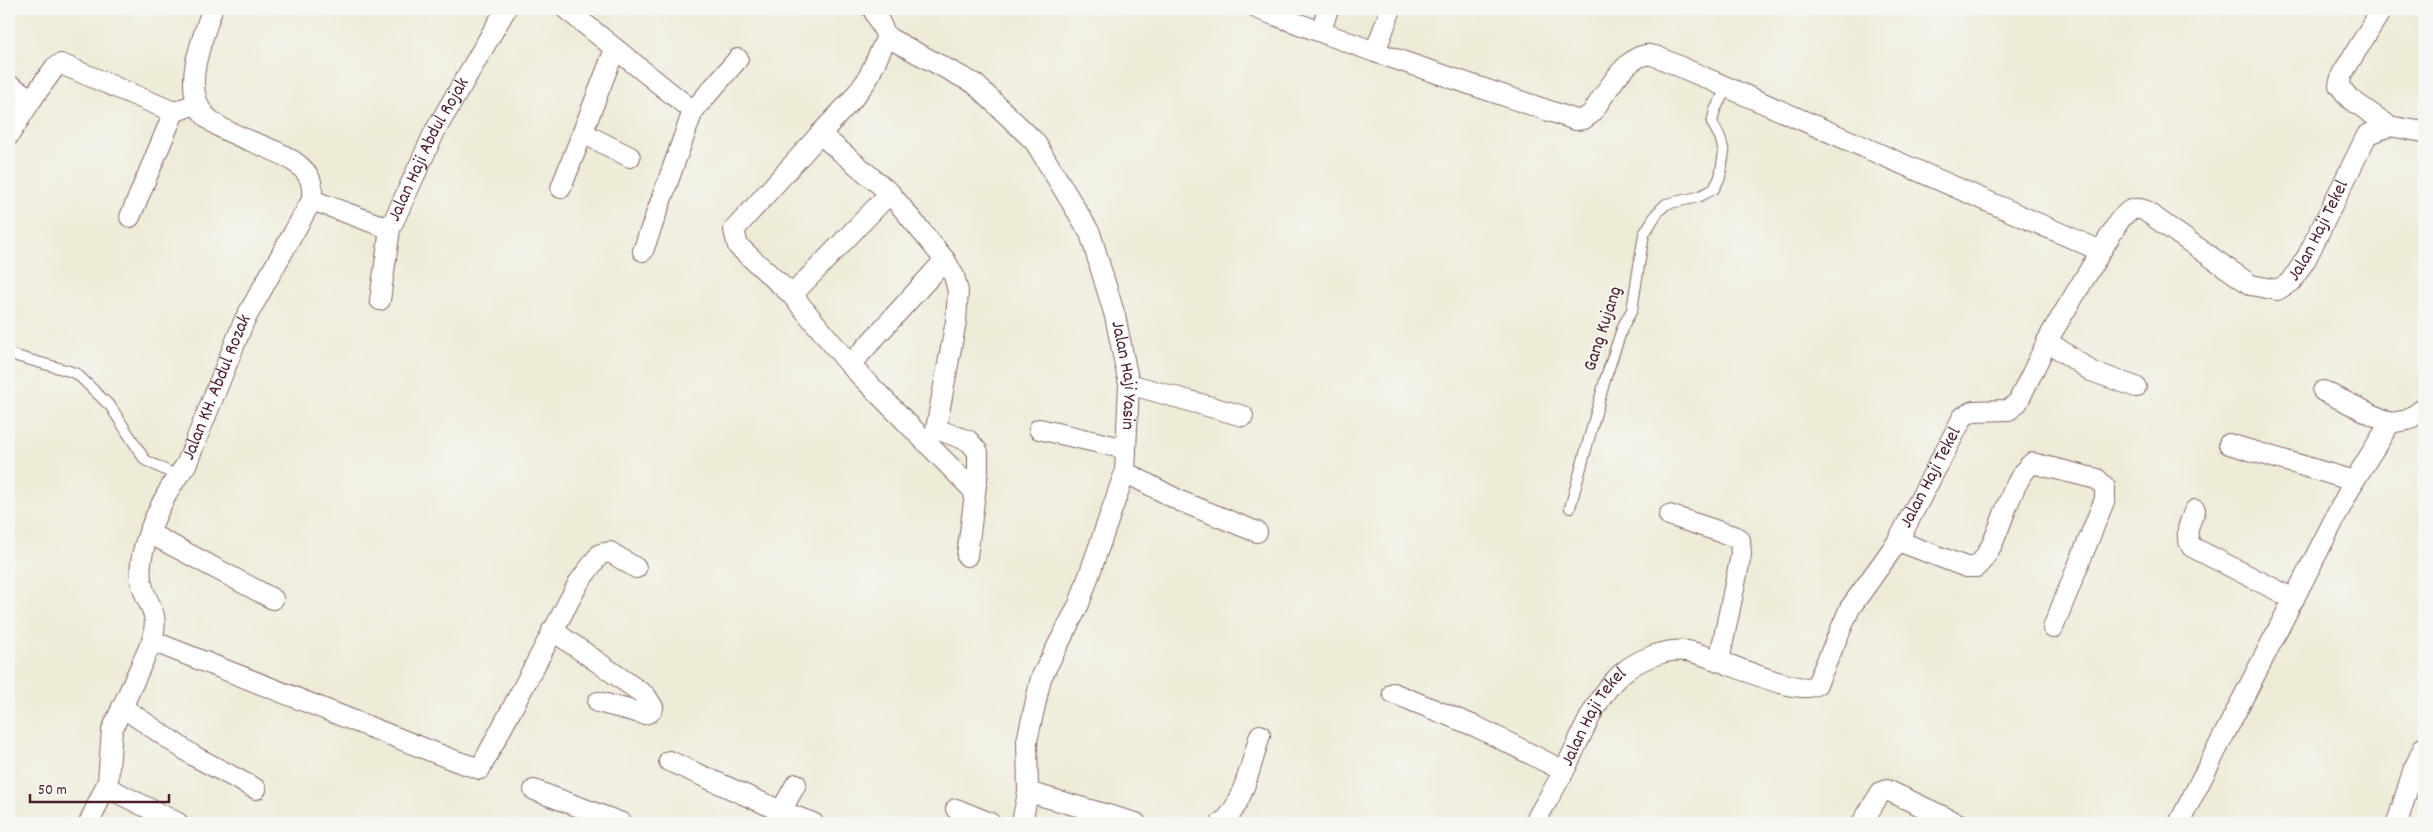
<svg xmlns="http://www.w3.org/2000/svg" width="2433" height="832" viewBox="0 0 2433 832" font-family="Dekko,sans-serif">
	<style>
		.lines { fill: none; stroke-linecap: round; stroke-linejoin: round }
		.service-casing { stroke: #836667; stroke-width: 12 }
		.minor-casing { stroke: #836667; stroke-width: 22 }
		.service { stroke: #fff; stroke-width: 10 }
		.minor { stroke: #fff; stroke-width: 20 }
		.labels { text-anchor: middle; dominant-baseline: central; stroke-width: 4; stroke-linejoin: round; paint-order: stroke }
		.street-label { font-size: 19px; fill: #4a1f2b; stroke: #f6f6f2 }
	</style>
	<rect width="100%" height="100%" fill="#f6f6f2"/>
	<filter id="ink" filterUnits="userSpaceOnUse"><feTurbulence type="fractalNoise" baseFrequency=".02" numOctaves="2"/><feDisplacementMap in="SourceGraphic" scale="10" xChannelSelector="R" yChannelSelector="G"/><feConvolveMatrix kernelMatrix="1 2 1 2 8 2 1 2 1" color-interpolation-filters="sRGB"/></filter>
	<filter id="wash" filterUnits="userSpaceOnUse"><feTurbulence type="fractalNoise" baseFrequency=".0096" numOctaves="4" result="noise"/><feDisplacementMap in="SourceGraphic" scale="20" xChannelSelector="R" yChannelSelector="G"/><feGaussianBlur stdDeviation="1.12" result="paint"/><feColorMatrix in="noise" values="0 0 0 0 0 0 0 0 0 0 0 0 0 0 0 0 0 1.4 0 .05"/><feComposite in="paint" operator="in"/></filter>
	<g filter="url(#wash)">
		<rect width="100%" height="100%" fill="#eeebd7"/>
	</g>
	<g filter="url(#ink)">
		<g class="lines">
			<defs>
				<path id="service" d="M9,354L66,370L77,374L111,407L145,460L177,476
					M1570,508L1605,380L1623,326L1632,310L1644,234L1657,213L1666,204L1698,197L1714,189L1720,177L1724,152L1720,137L1712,123L1715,110L1727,87"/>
				<g id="minor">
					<path d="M566,9L693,111"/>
					<path id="s1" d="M873,9L887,37L975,84L1035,142L1090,233L1115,316L1129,384L1125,472L1079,604L1041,678L1027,741L1028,792L1022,823"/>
					<path d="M1258,9L1375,52L1576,120L1584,119L1592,113C1603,97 1625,57 1646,55C1650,54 1654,56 1658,57L2101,251"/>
					<path d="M2382,9L2342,74L2339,85L2349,98L2389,126"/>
					<path d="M1321,31L1328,9"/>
					<path d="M887,37L867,80L851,101L820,134L734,230L738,246L792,295L850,365L974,491"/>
					<path d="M1375,52L1391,9"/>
					<path d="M9,85L32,99L9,135"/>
					<path d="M32,99L55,67L61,64L174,112L198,103"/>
					<path d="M583,133L630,157"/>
					<path d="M820,134L890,193L945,260L954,276L958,291L956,321L936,429L969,441L978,452V470L967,556"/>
					<path d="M561,188L615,49"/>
					<path d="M312,200L390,229"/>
					<path d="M130,217L174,112"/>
					<path d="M643,251L693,111L738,59"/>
					<path d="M792,295L890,193"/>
					<path id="s2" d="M380,300L390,229L435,131L506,9"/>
					<path d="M2047,341L2091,371L2136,387"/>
					<path d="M850,365L945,260"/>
					<path d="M1129,384L1243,416"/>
					<path d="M2323,391L2390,423"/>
					<path d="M1039,429L1126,449"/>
					<path d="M2229,444L2354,481"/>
					<path d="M1125,472L1180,501L1257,532"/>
					<path d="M2195,510C2190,522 2183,534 2192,547L2294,599"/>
					<path d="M1669,515L1736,537L1740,540L1741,555L1719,661"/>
					<path d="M149,533L273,599"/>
					<path d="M1898,541L1966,567H1976C2001,546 2005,487 2032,463L2097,479L2105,487V499L2053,628"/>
					<path d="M552,630L646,696L653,707L650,712L644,714L598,702"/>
					<path d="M152,641L456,761L480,769L579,582L600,554L610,552L636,568"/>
					<path d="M1393,693L1477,727L1564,771"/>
					<path d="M122,707L194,756L256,789"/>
					<path d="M669,761L781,811L813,823"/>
					<path d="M106,787L178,823"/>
					<path d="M534,790L622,823"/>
					<path d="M1028,792L1136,823"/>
					<path d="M956,809L990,823"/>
					<path d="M775,822L796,784"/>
					<path id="s3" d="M89,823L108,781L112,730L152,641C161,607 145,607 141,579C136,548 167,488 186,465L244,321L312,200C312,192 313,184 309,177C289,142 210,141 197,102C187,72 204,37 212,9"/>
					<path d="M1221,823C1241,812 1253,757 1260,735"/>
					<path id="s4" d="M1534,823C1545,804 1556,786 1566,767C1581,737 1595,698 1620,675C1636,660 1666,648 1687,651C1713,654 1799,700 1817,684L1850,608L1898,541L1963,417L1973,411L2009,410L2018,402L2051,334L2119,221C2127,212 2131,206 2144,210L2251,285L2277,290L2291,282L2307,257L2367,135L2389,126L2424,132"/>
					<path d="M1862,823L1881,792L1887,790L1957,823"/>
					<path d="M2179,823L2354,481L2390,423L2408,420L2424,408"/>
					<path d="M2397,823L2413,771L2424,747"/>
				</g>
			</defs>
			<use href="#service" class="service-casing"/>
			<use href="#minor" class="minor-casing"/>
			<use href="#service" class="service"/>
			<use href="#minor" class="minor"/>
		</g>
	</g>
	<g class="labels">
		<g class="street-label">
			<text stroke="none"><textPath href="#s2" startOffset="160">Jalan Haji Abdul Rojak</textPath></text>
			<text stroke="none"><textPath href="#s4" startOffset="1215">Jalan Haji Tekel</textPath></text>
			<text transform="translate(1604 329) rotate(-72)">Gang Kujang</text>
			<text stroke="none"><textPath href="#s1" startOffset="468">Jalan Haji Yasin</textPath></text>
			<text stroke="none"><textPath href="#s3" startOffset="468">Jalan KH. Abdul Rozak</textPath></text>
			<text stroke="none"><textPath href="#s4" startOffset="618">Jalan Haji Tekel</textPath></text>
			<text stroke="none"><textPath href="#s4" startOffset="122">Jalan Haji Tekel</textPath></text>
		</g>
	</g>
	<rect width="2433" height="832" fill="none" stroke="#f6f6f2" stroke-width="30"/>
	<path d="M30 794v8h139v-8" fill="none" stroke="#4a1f2b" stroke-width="2.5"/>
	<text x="38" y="794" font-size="15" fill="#4a1f2b" stroke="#f6f6f2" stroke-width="4" paint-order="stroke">50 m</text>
</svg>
